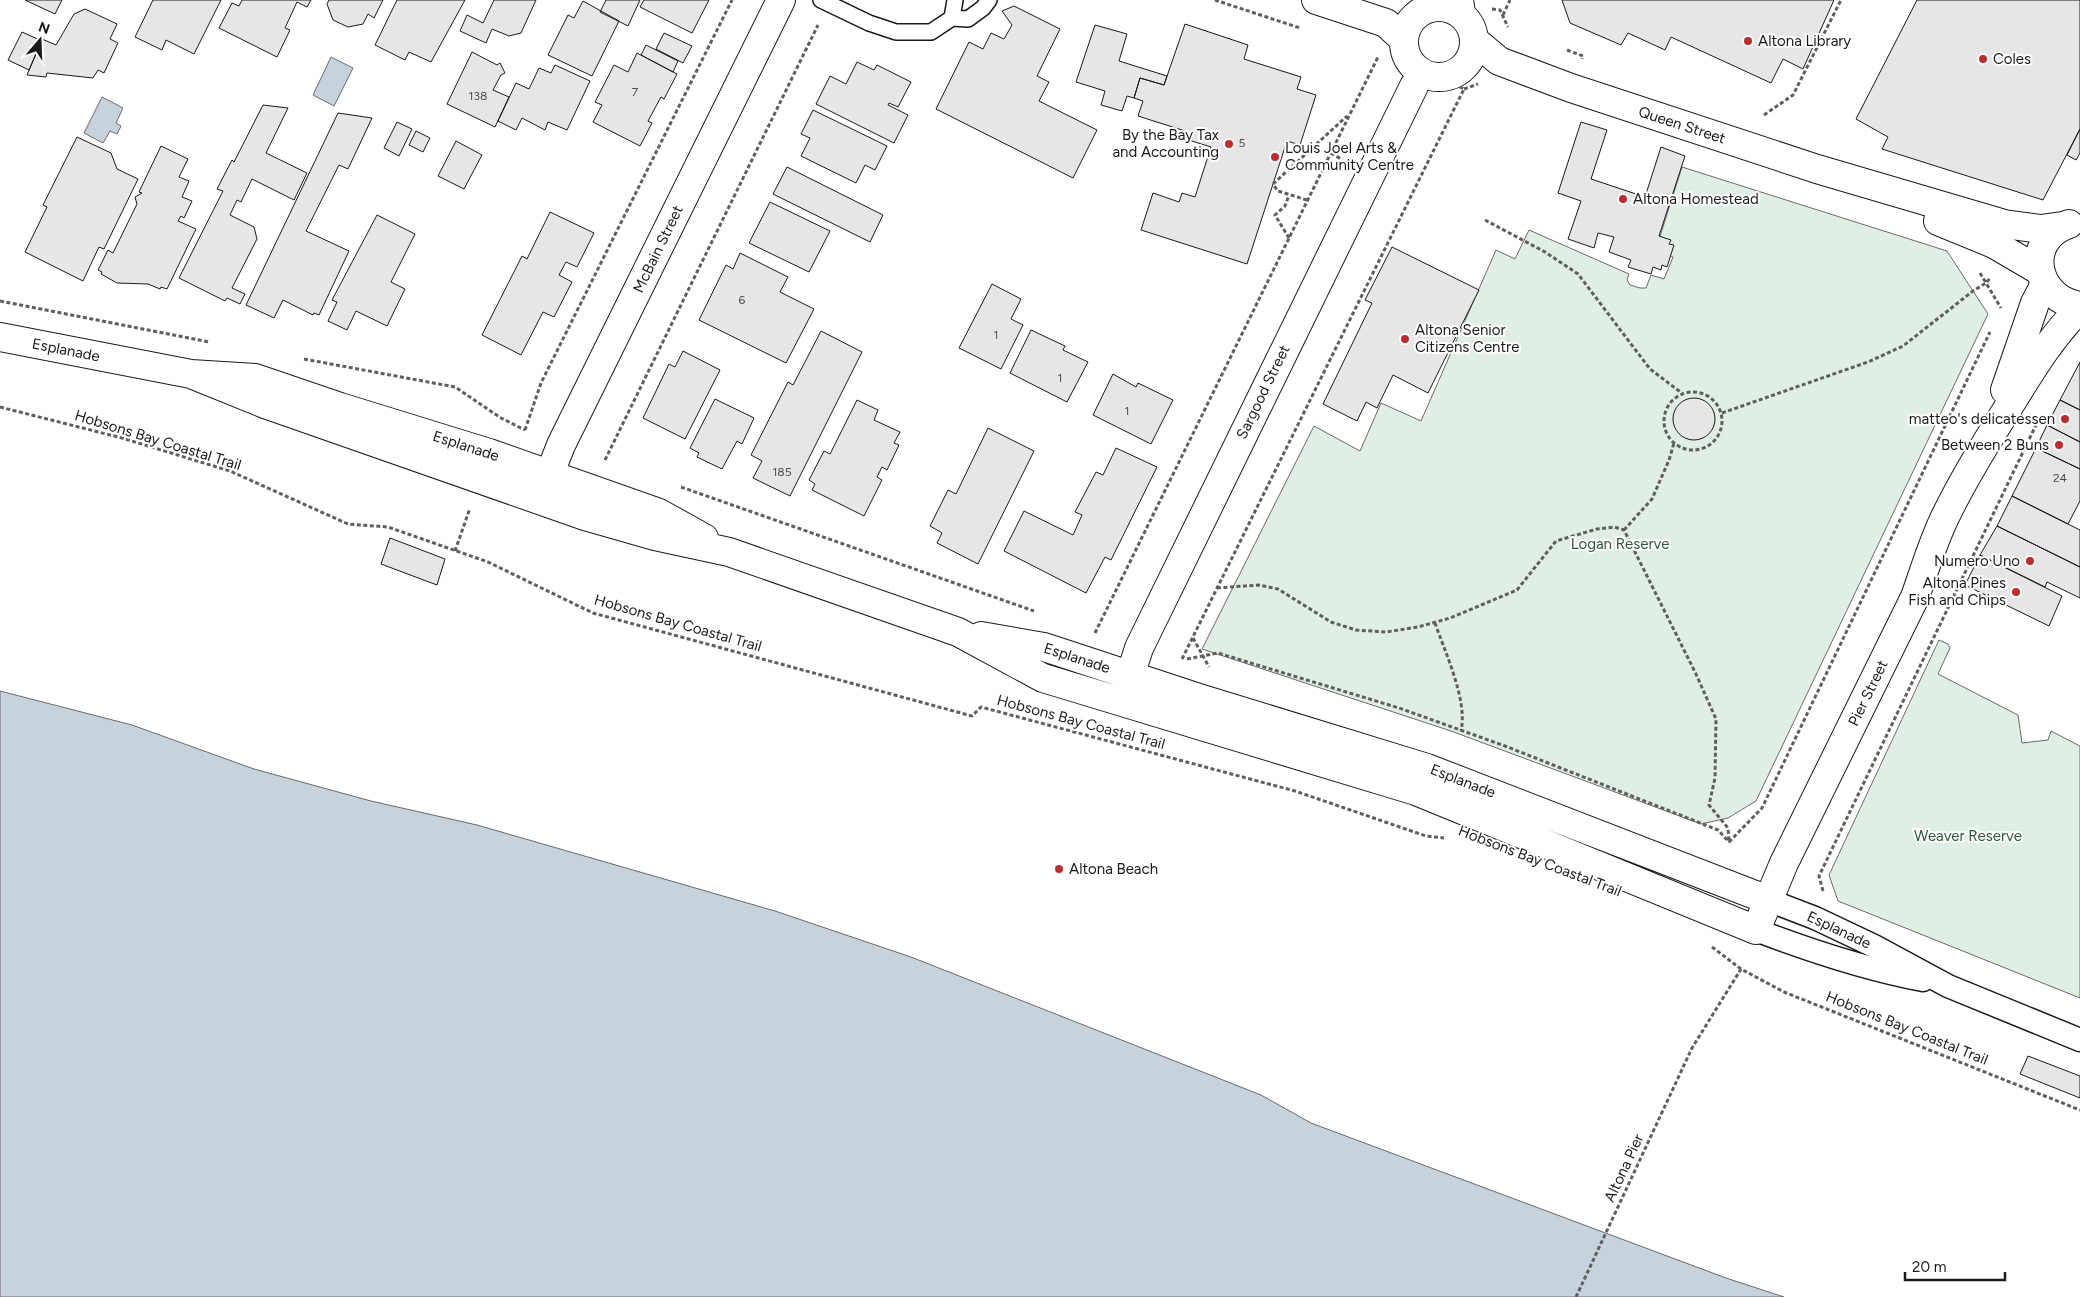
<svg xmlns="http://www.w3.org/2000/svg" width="2080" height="1297" viewBox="0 0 2080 1297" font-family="Figtree,sans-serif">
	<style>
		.green { fill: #e0efe3; stroke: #6a6a6a }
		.water { fill: #c6d2dc; stroke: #6a6a6a }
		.building { fill: #e6e6e6; stroke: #1a1a1a }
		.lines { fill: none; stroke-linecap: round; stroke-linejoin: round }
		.service-casing { stroke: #1a1a1a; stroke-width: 18 }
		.pedestrian-casing { stroke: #1a1a1a; stroke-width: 25 }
		.minor-casing { stroke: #1a1a1a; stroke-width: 30 }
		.tertiary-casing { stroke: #1a1a1a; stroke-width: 30 }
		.secondary-casing { stroke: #1a1a1a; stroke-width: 30 }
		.path { stroke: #5f5f5f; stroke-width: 3; stroke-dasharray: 4 2.5; stroke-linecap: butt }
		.service { stroke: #fff; stroke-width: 15 }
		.pedestrian { stroke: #fff; stroke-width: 22 }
		.minor { stroke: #fff; stroke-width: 28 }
		.tertiary { stroke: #fff; stroke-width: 28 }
		.secondary { stroke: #fff; stroke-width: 28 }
		.poi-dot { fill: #c62828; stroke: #fff; stroke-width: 2 }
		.labels { text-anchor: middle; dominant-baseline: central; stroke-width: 4; stroke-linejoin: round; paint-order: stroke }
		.number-label { font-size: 12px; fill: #4d4d4d }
		.poi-label { font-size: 15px; fill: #1a1a1a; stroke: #fff; text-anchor: start }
		.street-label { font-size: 15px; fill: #1a1a1a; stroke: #fff }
		.park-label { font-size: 15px; fill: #2b5a34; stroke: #fff }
	</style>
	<rect width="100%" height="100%" fill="#fff"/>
	<path class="green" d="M1682,167L1947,251L1988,314L1756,801L1728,818L1701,824L1451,731L1202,649L1314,426L1360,451L1381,403L1421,421L1496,250L1515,259L1529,230L1629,274L1627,280L1630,285L1640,288H1646L1651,275L1664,279L1673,257L1656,249Z
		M1939,640L1948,644L1950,648L1938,674L2018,715L2022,743L2048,740L2051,731L2080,746V998L1838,901L1829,875Z"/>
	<path class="water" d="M331,57L353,68L334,106L313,95Z
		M102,97L123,108L116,123L121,126L117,134L110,131L103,143L84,133Z
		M0,691L132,725L254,769L371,801L477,825L775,911L911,957L1261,1095L1311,1123L1726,1278L1784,1297H0Z"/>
	<path class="building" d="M25,0H62L55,14Z
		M153,0H221L194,54L166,40L162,50L135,37Z
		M242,0H311L307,7L297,2L285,28L290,30L277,57L219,28L232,3L239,6Z
		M329,0H383L374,18L368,14L363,24L348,27L333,20L327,4Z
		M397,0H465L431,62L409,52L405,60L375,45Z
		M494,0H536L521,33L509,36L492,29L486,43L460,31L467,15L483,23Z
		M606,0H640L628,26L600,12Z
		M644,0H709L692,33L640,7Z
		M1562,0H1834L1803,69L1783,59L1771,83L1671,37L1665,50L1628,33L1621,45L1570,23Z
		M1917,0H2080V129L2043,200L1882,149L1888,137L1856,119Z
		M583,1L619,21L592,76L548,55L568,15L574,18Z
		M1014,6L1060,29L1037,76L1049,82L1039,101L1097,130L1073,178L936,109L969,42L983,49L991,33L1004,39L1012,25L1002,11Z
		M85,9L117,24L110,39L118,43L104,73L98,70L93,78L47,73L46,77L27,75L42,39L56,45L74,14Z
		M1185,24L1248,45L1244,59L1301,77L1297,89L1316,95L1300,145L1287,141L1247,264L1141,230L1153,193L1179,202L1182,193L1195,197L1211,147L1182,138L1185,131L1138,116L1143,101L1134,98L1140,78L1164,85Z
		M1095,25L1127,34L1119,61L1167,76L1164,85L1140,78L1134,98L1127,96L1122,111L1101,105L1105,91L1076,82Z
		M22,32L42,41L29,70L8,60Z
		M664,33L692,46L683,63L656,49Z
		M646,45L678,61L673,72L641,55Z
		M472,52L497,65L500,63L505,73L501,75L493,90L509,97L495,127L447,104Z
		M637,53L677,74L664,99L661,97L648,121L652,123L640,146L593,122L602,105L595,102L614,65L628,72Z
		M857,62L874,70L877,65L911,82L898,107L889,103L888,105L908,115L894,143L816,104L830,76L846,84Z
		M555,65L590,81L567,130L548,122L545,130L522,118L516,130L498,121L516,83L529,89L539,68L551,73Z
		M263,105L288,108L266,153L307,173L294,200L252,179L241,202L237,200L230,215L254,227L257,239L232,288L245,294L240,304L227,298L225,301L179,278L223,191L217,189L232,160L234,162Z
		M813,110L887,146L875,170L865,165L856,183L801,156L810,138L801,134Z
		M338,113L372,118L348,169L339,165L306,231L349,251L319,315L314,313L313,315L283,300L274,318L246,305Z
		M397,122L412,129L399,156L384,148Z
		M1581,122L1607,130L1591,179L1645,197L1661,147L1685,156L1659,236L1671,240L1669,244L1674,245L1667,267L1662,265L1661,270L1653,267L1651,274L1628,267L1631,260L1609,252L1614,237L1598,233L1594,248L1568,239L1581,201L1558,193Z
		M2080,129V153L2076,160L2067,155Z
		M416,131L430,138L423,152L409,145Z
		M77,137L111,153L117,169L138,179L104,249L99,247L83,281L25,252L47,207L43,205Z
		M456,141L482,155L464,189L438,176Z
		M161,146L188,159L179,177L189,181L182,197L192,201L184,218L181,216L178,221L196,229L167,289L161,287L160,289L148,284L117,283L101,274L102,272L98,270L108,250L113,253L137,204L135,197L142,193L139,192Z
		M787,167L883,215L870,242L773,194Z
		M770,202L830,231L809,272L749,243Z
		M550,212L594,233L577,267L566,262L559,275L572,282L554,317L543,312L521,355L482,335L522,256L527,259Z
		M377,215L415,234L391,282L405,289L387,326L356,311L347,330L328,321L337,302L332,300Z
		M1392,247L1479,290L1428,393L1393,375L1377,408L1366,402L1357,421L1323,404L1372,303L1365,300Z
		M740,253L788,277L780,292L814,309L786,363L699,320L726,265L733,269Z
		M992,284L1021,299L1011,319L1023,325L1001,369L959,348Z
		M1031,330L1065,346L1063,350L1088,362L1067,402L1010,373Z
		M821,331L862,352L790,496L753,478L762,461L751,455L788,382L793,385Z
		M683,351L720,370L685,439L643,418L669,364L675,367Z
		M2080,362V410L2060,400Z
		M1113,374L1136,387L1138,383L1173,400L1151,444L1093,415Z
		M1673 419a21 21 0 1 1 42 0a21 21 0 1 1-42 0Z
		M715,399L754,418L742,444L737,441L722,469L697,457L699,453L690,448Z
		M857,400L878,410L874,420L900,432L894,443L899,445L887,470L882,467L877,477L882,480L864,516L812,490L815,484L809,480L824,451L830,454Z
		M2060,400L2080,410V442L2047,425Z
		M2047,425L2080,442V469L2036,448Z
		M988,428L1034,451L978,564L937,543L942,533L930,526L948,490L956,494Z
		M1116,448L1157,467L1111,560L1105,557L1086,593L1004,551L1024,511L1073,535L1082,515L1075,512L1096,472L1103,475Z
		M2036,448L2080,469V501L2068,524L2012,496Z
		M2012,496L2080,530V567L1997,526Z
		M1997,526L2080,567V598L2047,582L2045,587L1980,555Z
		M390,538L445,559L437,585L381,564Z
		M1980,555L2062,596L2049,626L1965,585Z
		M2028,1056L2080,1076V1098L2020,1074Z"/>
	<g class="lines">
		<defs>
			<path id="service" d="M821,0L869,23L896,32H931L952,18L968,19L983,8L989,0
				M952,18L955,0"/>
			<path id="pedestrian" d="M1768,900L1815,918L1874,946L1948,986L2080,1040
				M1756,930C1811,951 1865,969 1923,980"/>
			<path id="minor" d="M1459,0L1461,14
				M541,496L561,445L781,0
				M1123,698L1139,648L1414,86"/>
			<path id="tertiary" d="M0,337L191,374L255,378L340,407L489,453L659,513L704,538
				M191,374L265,404L585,516L655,536L729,552L958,632L1043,678L1416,791L1756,930L1784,863L1915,597C1925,569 1933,541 1946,515C1965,476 1988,439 2011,403C2032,369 2052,336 2080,308
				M2005,390L2035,303L2045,284
				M981,636L1044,647L1199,698L1427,768L1768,900"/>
			<path id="secondary" d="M1316,0L1386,23L1403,39
				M1404 42a35 35 0 1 1 70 0a35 35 0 1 1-70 0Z
				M1474,40L1499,61L1571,88L1817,169L2004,224L2041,229L2062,226
				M1938,221L1994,244L2040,271
				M2069,224C2023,239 2034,299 2080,306"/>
		</defs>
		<use href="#service" class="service-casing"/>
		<use href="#pedestrian" class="pedestrian-casing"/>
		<use href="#minor" class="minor-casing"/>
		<use href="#tertiary" class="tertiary-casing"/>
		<use href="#secondary" class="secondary-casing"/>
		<path class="path" d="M1215,0L1300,28
			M1492,9L1500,10L1508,27
			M1503,15L1510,0
			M1567,50L1583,56L1582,59
			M1464,89L1478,84
			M1764,115L1793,95L1841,0
			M1331,153L1341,159
			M1307,200L1278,191L1273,184L1347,116
			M1485,220L1545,252L1578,274L1650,369L1683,394
			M1289,238L1275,215L1285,206L1289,195
			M1980,273L1986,283L1990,278
			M0,301L209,342
			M304,359L455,387L501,418L525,430
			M1664 421a29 29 0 1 1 58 0a29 29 0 1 1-58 0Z
			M0,407L122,438L230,471L348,524L388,527L488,562L593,613L972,716L981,707L1295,791L1426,836L1444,838
			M1722,413L1868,362L1903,346L1973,291L1986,283L2001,308
			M525,430L541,383L732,0
			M605,460L818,25
			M681,487L1034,611
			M1624,530L1652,499L1669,460L1674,443
			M455,551L470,508
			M1217,588L1259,585L1278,589L1331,622L1356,630L1386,632L1418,627L1450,618L1517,590L1556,541L1597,529L1614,527L1624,530L1696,674L1716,719L1715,778L1709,805L1728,828L1729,841
			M1435,623C1445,652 1468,701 1461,731
			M1095,633L1378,57
			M1193,638L1209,667
			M1182,659L1464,89L1444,79
			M1187,659L1218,653L1399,708L1505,746L1718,830L1729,842
			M1729,842L1762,808L1990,332
			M1823,891L1819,876L2036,425
			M1712,947L1741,969L1784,992L2080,1110
			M1576,1297L1692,1048L1741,969"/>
		<use href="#service" class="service"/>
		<use href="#pedestrian" class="pedestrian"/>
		<use href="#minor" class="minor"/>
		<use href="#tertiary" class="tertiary"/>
		<use href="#secondary" class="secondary"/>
	</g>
	<g class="poi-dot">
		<circle cx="1748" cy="41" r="5"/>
		<circle cx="1983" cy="59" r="5"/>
		<circle cx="1229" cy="144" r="5"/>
		<circle cx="1275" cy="157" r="5"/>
		<circle cx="1623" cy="199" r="5"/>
		<circle cx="1405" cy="339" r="5"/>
		<circle cx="2065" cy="419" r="5"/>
		<circle cx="2059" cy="445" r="5"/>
		<circle cx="2030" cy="561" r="5"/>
		<circle cx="2016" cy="592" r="5"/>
		<circle cx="1059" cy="869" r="5"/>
	</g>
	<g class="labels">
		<g class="number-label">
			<text x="635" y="92">7</text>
			<text x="478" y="96">138</text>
			<text x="1242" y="143">5</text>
			<text x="742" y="300">6</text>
			<text x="996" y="335">1</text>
			<text x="1060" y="378">1</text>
			<text x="1127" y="411">1</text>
			<text x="782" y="472">185</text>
			<text x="2060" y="478">24</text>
		</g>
		<g class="poi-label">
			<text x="1758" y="41">Altona Library</text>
			<text x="1993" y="59">Coles</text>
			<text x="1219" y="135" text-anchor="end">By the Bay Tax<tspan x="1219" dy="17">and Accounting</tspan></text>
			<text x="1285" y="148">Louis Joel Arts &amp;<tspan x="1285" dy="17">Community Centre</tspan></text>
			<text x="1633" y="199">Altona Homestead</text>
			<text x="1415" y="330">Altona Senior<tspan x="1415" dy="17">Citizens Centre</tspan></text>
			<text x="2055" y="419" text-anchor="end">matteo's delicatessen</text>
			<text x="2049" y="445" text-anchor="end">Between 2 Buns</text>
			<text x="2020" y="561" text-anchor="end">Numero Uno</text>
			<text x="2006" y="583" text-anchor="end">Altona Pines<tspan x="2006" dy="17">Fish and Chips</tspan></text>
			<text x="1069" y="869">Altona Beach</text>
		</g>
		<g class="street-label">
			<text transform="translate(1682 125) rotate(18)">Queen Street</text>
			<text transform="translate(658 249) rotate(-64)">McBain Street</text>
			<text transform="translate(66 350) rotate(11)">Esplanade</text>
			<text transform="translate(1263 392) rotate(-64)">Sargood Street</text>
			<text transform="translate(158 440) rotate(17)">Hobsons Bay Coastal Trail</text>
			<text transform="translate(466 446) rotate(18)">Esplanade</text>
			<text transform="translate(678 623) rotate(16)">Hobsons Bay Coastal Trail</text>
			<text transform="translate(1077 658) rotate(18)">Esplanade</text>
			<text transform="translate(1868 693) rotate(-64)">Pier Street</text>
			<text transform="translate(1081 722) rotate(15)">Hobsons Bay Coastal Trail</text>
			<text transform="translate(1463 781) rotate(21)">Esplanade</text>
			<text transform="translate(1540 861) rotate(21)">Hobsons Bay Coastal Trail</text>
			<text transform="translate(1839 930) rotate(25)">Esplanade</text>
			<text transform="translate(1907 1028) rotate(22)">Hobsons Bay Coastal Trail</text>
			<text transform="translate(1624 1168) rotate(-65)">Altona Pier</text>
		</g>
		<g class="park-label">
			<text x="1620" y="544">Logan Reserve</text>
			<text x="1968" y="836">Weaver Reserve</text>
		</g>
	</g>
	<g transform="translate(40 40) rotate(19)" stroke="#ffffff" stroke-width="4" paint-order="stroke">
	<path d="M0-4L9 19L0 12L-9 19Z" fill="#1a1a1a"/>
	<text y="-8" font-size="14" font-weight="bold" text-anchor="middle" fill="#1a1a1a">N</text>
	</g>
	<path d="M1905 1272v8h100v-8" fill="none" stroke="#1a1a1a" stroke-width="2.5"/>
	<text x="1912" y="1272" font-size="15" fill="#1a1a1a" stroke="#ffffff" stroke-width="4" paint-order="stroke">20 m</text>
</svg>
